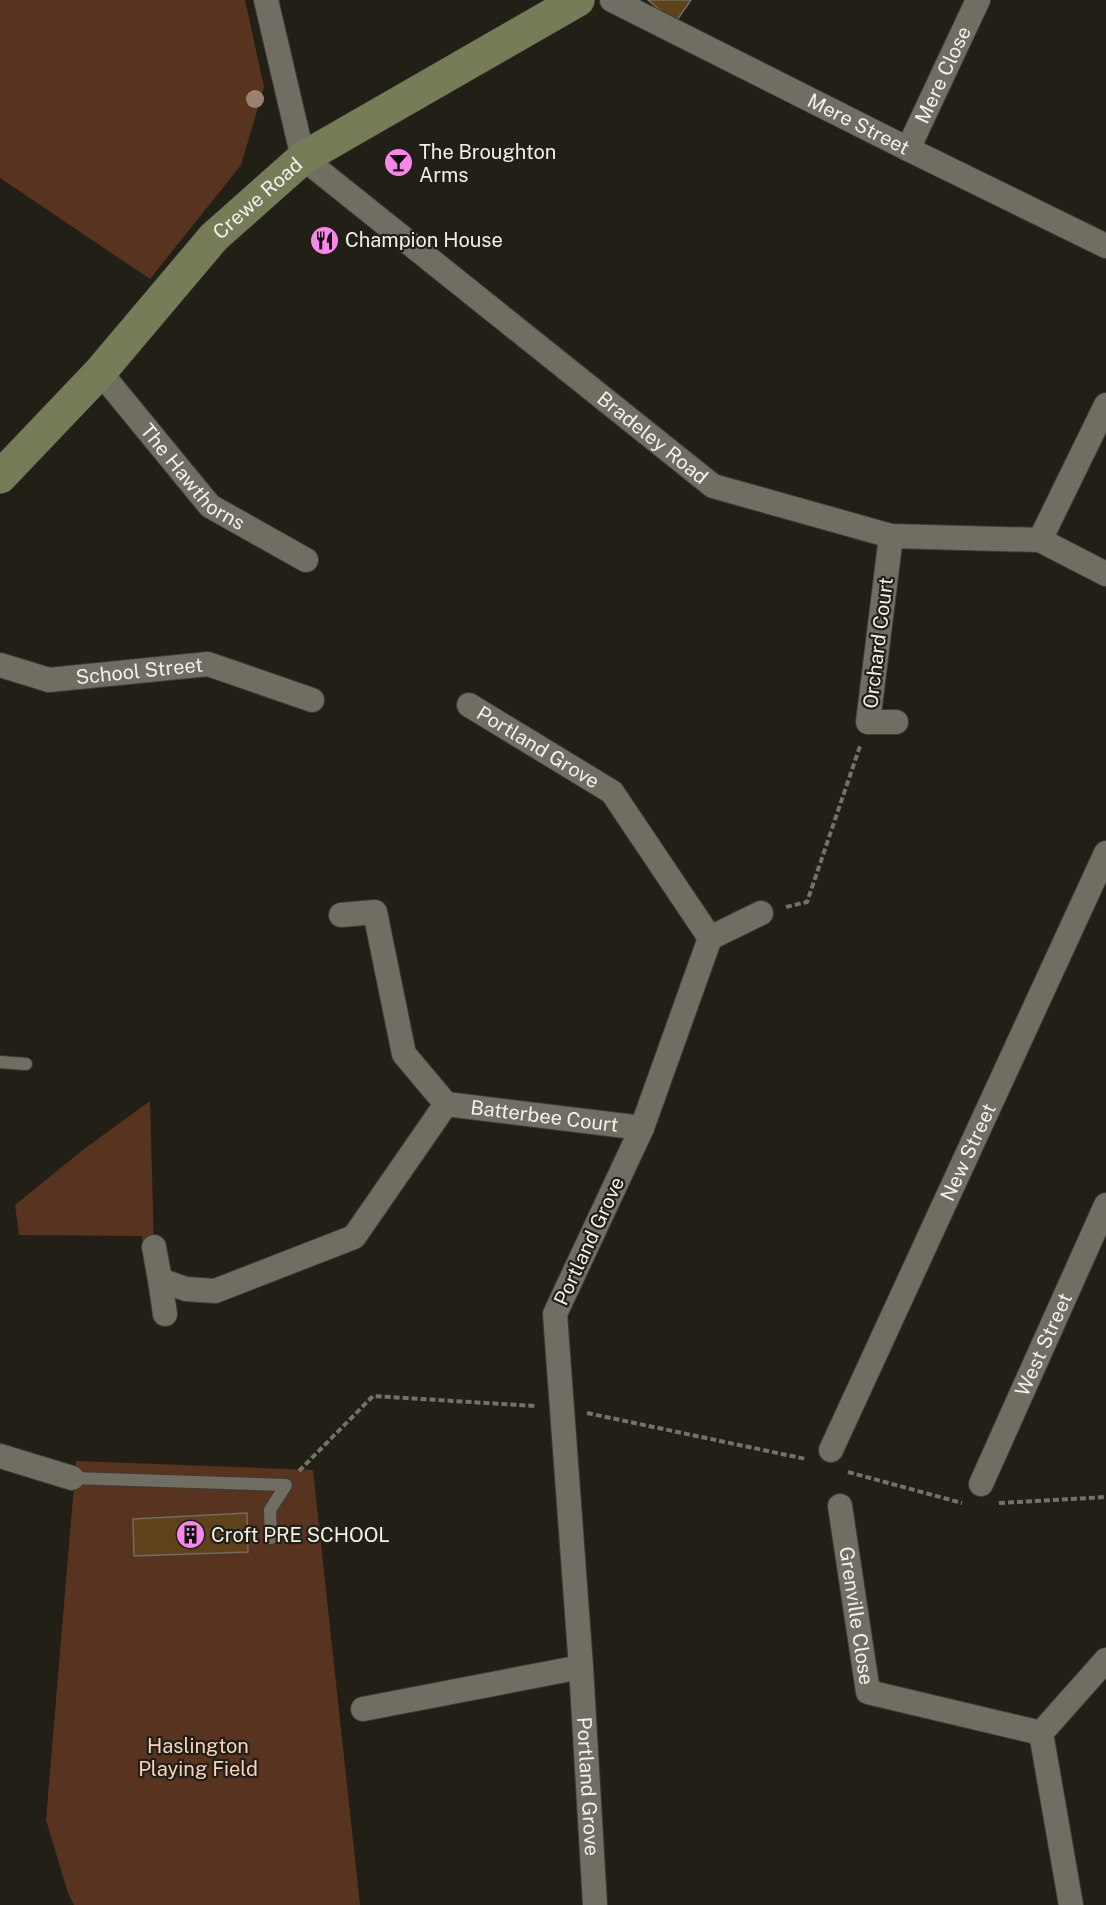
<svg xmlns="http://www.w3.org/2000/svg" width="1106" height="1905" viewBox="0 0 1106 1905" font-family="'Public Sans',sans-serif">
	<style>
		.green { fill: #58331f }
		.building { fill: #5f421b; stroke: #736b62; stroke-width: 1.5 }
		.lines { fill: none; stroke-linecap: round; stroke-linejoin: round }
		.lane-casing { stroke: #3e3c36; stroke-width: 14 }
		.street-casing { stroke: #3e3c36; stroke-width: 26 }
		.secondary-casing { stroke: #3e3c36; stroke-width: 34 }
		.path { stroke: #73726a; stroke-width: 4; stroke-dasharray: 6 3; stroke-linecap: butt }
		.lane { stroke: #706e63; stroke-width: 12 }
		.street { stroke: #706e63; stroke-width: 24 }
		.secondary { stroke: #777c58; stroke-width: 33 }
		.tree { fill: #9b8171 }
		.labels { text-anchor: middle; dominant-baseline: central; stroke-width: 4.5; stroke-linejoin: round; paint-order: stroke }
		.street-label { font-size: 20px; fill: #f1f0ea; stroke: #211f16 }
		.poi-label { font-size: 20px; fill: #f1f0ea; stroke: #211f16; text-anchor: start }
		.park-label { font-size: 20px; fill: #fed1bc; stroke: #211f16 }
	</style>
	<rect width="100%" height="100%" fill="#211f16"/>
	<path class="green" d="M0,0H245L264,87L241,165L150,279L0,178Z
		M150,1101L154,1247L143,1248L142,1236L19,1235L15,1205L84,1149Z
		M76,1461L313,1470L360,1905H74L68,1893L46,1820Z"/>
	<path class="building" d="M648,0H691L675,23Z
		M247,1513L248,1552L134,1556L133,1519Z"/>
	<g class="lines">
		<defs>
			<path id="lane" d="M0,1062L26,1064
				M72,1478L286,1485L270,1510L271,1538"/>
			<g id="street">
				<path id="s1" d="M266,0L303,158L713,486L891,536L1040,540L1106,574"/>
				<path id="s2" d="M612,0L908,149L1106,246"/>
				<path id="s3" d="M908,149L978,0"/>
				<path id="s4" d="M100,372L210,506L306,560"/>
				<path d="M891,536L868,722H896"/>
				<path d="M1040,540L1106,405"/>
				<path id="s5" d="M0,665L49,680L208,664L312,700"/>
				<path id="s6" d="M469,705L612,792L710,938L642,1128L555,1314L581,1667L595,1905"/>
				<path d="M341,915L375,912L404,1054L446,1104"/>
				<path d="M710,938L761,913"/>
				<path d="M154,1247L160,1280"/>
				<path id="s7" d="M165,1314L160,1280L186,1289L215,1291L354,1237L446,1104L642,1128"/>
				<path id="s8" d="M831,1450L1106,853"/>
				<path d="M0,1456L72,1478"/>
				<path id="s9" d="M981,1484L1106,1205"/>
				<path id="s10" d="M840,1506L868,1692L1041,1733L1071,1905"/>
				<path d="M363,1709L581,1667"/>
				<path d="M1041,1733L1106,1660"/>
			</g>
			<g id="secondary">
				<path id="s11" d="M0,477L100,372L214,237L303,158L578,0"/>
			</g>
		</defs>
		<use href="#lane" class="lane-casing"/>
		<use href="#street" class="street-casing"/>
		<use href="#secondary" class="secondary-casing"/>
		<path class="path" d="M786,907L807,902L860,746
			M587,1413L806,1459
			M299,1471L373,1396L535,1406
			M848,1472L962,1503
			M999,1503L1106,1497"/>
		<use href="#lane" class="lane"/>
		<use href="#street" class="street"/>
		<use href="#secondary" class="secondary"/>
	</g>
	<circle class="tree" cx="255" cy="99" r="9"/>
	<defs>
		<symbol id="bar-disc" viewBox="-11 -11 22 22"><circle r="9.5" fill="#f987e9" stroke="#211f16"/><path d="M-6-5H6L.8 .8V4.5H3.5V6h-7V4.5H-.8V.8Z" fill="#111"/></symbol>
		<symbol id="restaurant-disc" viewBox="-11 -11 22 22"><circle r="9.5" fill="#f987e9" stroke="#211f16"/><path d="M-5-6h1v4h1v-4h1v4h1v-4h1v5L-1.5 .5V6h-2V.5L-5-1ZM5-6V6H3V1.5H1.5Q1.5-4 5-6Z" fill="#111"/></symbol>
		<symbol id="building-disc" viewBox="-11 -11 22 22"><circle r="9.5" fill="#f987e9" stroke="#211f16"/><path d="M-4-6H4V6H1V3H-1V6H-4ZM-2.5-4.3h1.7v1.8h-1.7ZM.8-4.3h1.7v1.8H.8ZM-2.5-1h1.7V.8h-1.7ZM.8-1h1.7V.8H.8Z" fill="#111"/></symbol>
	</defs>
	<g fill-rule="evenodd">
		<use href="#bar-disc" x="382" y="146" width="33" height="33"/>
		<use href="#restaurant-disc" x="308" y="224" width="33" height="33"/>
		<use href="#building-disc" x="174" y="1518" width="33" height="33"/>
	</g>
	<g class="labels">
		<g class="street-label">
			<text stroke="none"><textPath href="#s3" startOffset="82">Mere Close</textPath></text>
			<text stroke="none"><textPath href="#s2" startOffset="276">Mere Street</textPath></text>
			<text stroke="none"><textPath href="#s11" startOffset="380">Crewe Road</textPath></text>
			<text stroke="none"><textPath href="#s1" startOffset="610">Bradeley Road</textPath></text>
			<text stroke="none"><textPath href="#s4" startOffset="141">The Hawthorns</textPath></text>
			<text transform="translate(878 643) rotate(-83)">Orchard Court</text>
			<text stroke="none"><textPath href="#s5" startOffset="142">School Street</textPath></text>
			<text stroke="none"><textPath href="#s6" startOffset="81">Portland Grove</textPath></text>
			<text stroke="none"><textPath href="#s7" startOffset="501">Batterbee Court</textPath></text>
			<text stroke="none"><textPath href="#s8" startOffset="328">New Street</textPath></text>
			<text transform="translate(589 1241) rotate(-65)">Portland Grove</text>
			<text stroke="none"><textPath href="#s9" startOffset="153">West Street</textPath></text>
			<text stroke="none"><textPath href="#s10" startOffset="111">Grenville Close</textPath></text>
			<text stroke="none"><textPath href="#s6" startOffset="1224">Portland Grove</textPath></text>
		</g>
		<g class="poi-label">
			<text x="419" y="152">The Broughton<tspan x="419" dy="23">Arms</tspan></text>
			<text x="345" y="240">Champion House</text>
			<text x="211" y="1535">Croft PRE SCHOOL</text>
		</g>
		<g class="park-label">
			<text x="198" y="1746">Haslington<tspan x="198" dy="23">Playing Field</tspan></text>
		</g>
	</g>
</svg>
